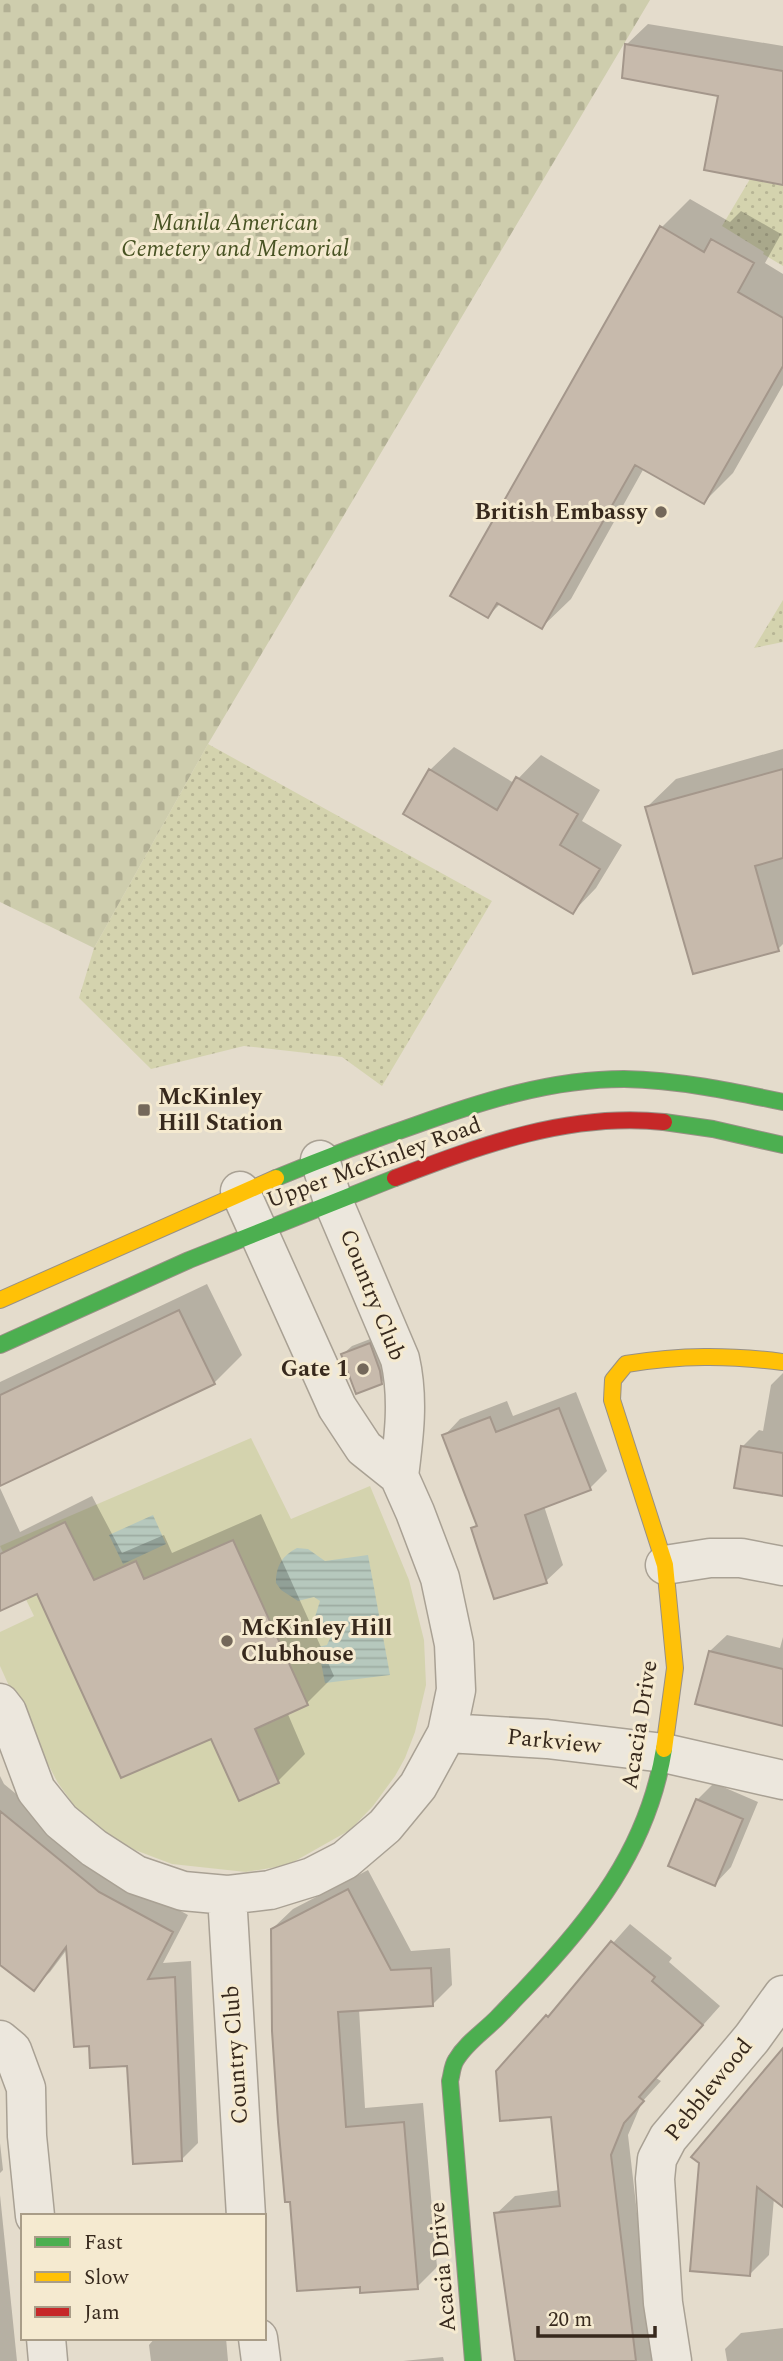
<svg xmlns="http://www.w3.org/2000/svg" width="783" height="2361" viewBox="0 0 783 2361" font-family="Spectral,serif">
	<style>
		.grass { fill: url(#grass-dots) }
		.cemetery { fill: url(#cemetery-stones) }
		.park { fill: #d4d3ae }
		.water { fill: url(#water-rules) }
		.shadow { fill: #0003 }
		.building { fill: #c7baac; stroke: #a4978b; stroke-width: 2 }
		.lines { fill: none; stroke-linecap: round; stroke-linejoin: round }
		.street-casing { stroke: #a9a194; stroke-width: 41 }
		.fast-casing { stroke: #989085; stroke-width: 18 }
		.slow-casing { stroke: #989085; stroke-width: 18 }
		.jam-casing { stroke: #989085; stroke-width: 18 }
		.street { stroke: #ece7dd; stroke-width: 38 }
		.fast { stroke: #4caf50; stroke-width: 16 }
		.slow { stroke: #ffc107; stroke-width: 16 }
		.jam { stroke: #c62828; stroke-width: 16 }
		.poi-dot { fill: #74685a; stroke: #f5ead0; stroke-width: 2.5 }
		.labels { text-anchor: middle; dominant-baseline: central; stroke-width: 6; stroke-linejoin: round; paint-order: stroke }
		.park-label { font-size: 23px; font-style: italic; fill: #485323; stroke: #f5ead0 }
		.poi-label { font-size: 23px; font-weight: bold; fill: #37291d; stroke: #f5ead0; text-anchor: end }
		.street-label { font-size: 23px; fill: #37291d; stroke: #f5ead0 }
	</style>
	<defs>
		<pattern id="grass-dots" width="8" height="8" patternUnits="userSpaceOnUse" patternTransform="scale(1.75)"><rect width="8" height="8" fill="#d4d3ae"/><path d="M2 2h.1M6 6h.1" fill="none" stroke="#b7b595" stroke-width="1.8" stroke-linecap="round"/></pattern>
		<pattern id="cemetery-stones" width="16" height="16" patternUnits="userSpaceOnUse" patternTransform="scale(1.75)"><rect width="16" height="16" fill="#cecdad"/><path d="M2 7V4a2 2 0 0 1 4 0v3zM10 15v-3a2 2 0 0 1 4 0v3z" fill="#b2b094"/></pattern>
		<pattern id="water-rules" width="6" height="5" patternUnits="userSpaceOnUse" patternTransform="scale(1.75)"><rect width="6" height="5" fill="#b6c8bd"/><path d="M0 2.5h6" fill="none" stroke="#9daca2"/></pattern>
	</defs>
	<rect width="100%" height="100%" fill="#e4dccc"/>
	<path class="grass" d="M750,179L783,185V266L763,254L764,252L722,226Z
		M783,600V642L754,648Z
		M208,744L492,901L382,1086L342,1057L244,1046L151,1069L79,998L94,948Z"/>
	<path class="cemetery" d="M0,0H650L208,744L94,948L0,902Z"/>
	<path class="park" d="M251,1438L291,1519L370,1486L409,1580L424,1640L426,1685L415,1732L405,1758L395,1776L373,1806L350,1830L288,1865L246,1872L172,1864L135,1850L100,1829L76,1808L58,1783L23,1717L0,1666V1632L34,1616L0,1546Z"/>
	<path class="water" d="M153,1515L166,1544L123,1564L109,1535Z
		M297,1548L308,1549L325,1561L368,1555L390,1675L325,1683L318,1647L327,1645L331,1636L326,1626L315,1625V1617L320,1601L314,1597L298,1601L281,1590L276,1583C276,1566 282,1556 297,1548Z"/>
	<path class="shadow" d="M648,24L783,46V183L720,94L626,45Z
		M690,199L730,222L741,211L781,234L765,263L783,274V385L733,473L704,502L644,468L571,599L542,627L501,603L488,616L662,227Z
		M454,747L514,783L541,755L600,790L582,821L622,845L596,888L573,912L430,770Z
		M783,749V944L778,949L647,807L676,779Z
		M207,1284L242,1355L214,1383L0,1484V1382Z
		M378,1336L389,1374L381,1383L343,1354L352,1346Z
		M783,1373V1494L742,1447L759,1430L763,1431L771,1385Z
		M576,1392L607,1471L590,1488L544,1506L563,1565L546,1581L473,1528L478,1523L444,1436L460,1419L507,1401L513,1416Z
		M0,1488L20,1532L92,1496L122,1553L164,1535L172,1553L261,1514L334,1676L307,1703L287,1712L305,1754L278,1781L212,1736L38,1592L0,1609Z
		M727,1635L780,1648L783,1637V1724L710,1651Z
		M0,1776L4,1784L116,1876L188,1915L163,1963L191,1961L198,2143L181,2160L129,2064L90,2044L68,1948L50,1972L33,1988L0,1963Z
		M714,1783L758,1802L731,1867L715,1884L697,1800Z
		M368,1870L411,1951L450,1948L452,1985L432,2005L359,2009L365,2108L423,2103L437,2267L417,2287L362,2291L272,1929L293,1909Z
		M630,1924L672,1958L669,1962L720,2006L656,2078L661,2081L642,2102L628,2135L654,2361H517L496,2214L515,2196L560,2190L553,2115L498,2072Z
		M783,2054V2205L774,2198L769,2255L749,2275L692,2269Z
		M0,2143L3,2170L0,2173Z
		M0,2195L17,2361H0Z
		M783,2328V2361H727L725,2349L741,2333Z
		M155,2338H226L228,2361H151L149,2345Z
		M443,2357L444,2361H403Z"/>
	<path class="building" d="M625,44L783,71V185L704,170L718,96L622,78Z
		M660,226L704,252L711,239L754,263L738,292L783,318V366L704,504L635,465L542,629L497,603L488,618L450,596Z
		M429,769L497,810L516,777L578,814L560,845L600,869L573,914L403,814Z
		M783,769V858L755,866L779,951L693,974L645,807Z
		M179,1310L215,1384L0,1486V1395Z
		M370,1343L380,1371L382,1384L356,1394L341,1354Z
		M559,1408L591,1490L525,1515L547,1583L494,1599L471,1528L477,1526L442,1435L490,1417L496,1432Z
		M741,1446L783,1453V1496L734,1488Z
		M65,1522L94,1580L136,1561L144,1579L233,1540L308,1705L255,1729L279,1783L239,1801L211,1739L121,1778L37,1594L0,1611V1554Z
		M709,1651L783,1669V1726L695,1704Z
		M696,1799L743,1819L715,1886L668,1866Z
		M0,1811L99,1892L173,1932L148,1979L175,1977L182,2161L133,2164L127,2066L90,2068L89,2046L74,2047L66,1947L34,1991L0,1965Z
		M348,1889L391,1970L431,1968L433,2006L338,2012L346,2127L404,2122L418,2289L360,2293V2287L297,2291L290,2202H285L278,2122L272,2031L271,1929Z
		M611,1941L655,1977L652,1981L703,2025L639,2097L644,2101L624,2123L611,2155L636,2361H515L494,2213L560,2206L551,2117L500,2121L496,2071L546,2015L548,2017Z
		M783,2048V2207L757,2187L750,2276L690,2271L699,2163L691,2157Z"/>
	<g class="lines">
		<defs>
			<path id="street" d="M320,1160L333,1201L400,1359C409,1398 404,1437 399,1476
				M665,1565L710,1558H741L783,1566
				M0,1703L7,1712L36,1790L61,1821L94,1848L136,1875L183,1891L227,1895L270,1890L312,1877L345,1860L385,1826L418,1786L447,1733L456,1690L454,1644L440,1578L415,1512L399,1476L364,1448L337,1407L240,1191
				M447,1733L547,1739L664,1753L783,1780
				M227,1895L246,2216
				M0,2040L12,2050L26,2088L27,2136L35,2216
				M46,2338L48,2361
				M258,2338L261,2361
				M672,2361L663,2303L655,2179L657,2159L668,2138L752,2038L783,1995"/>
			<path id="fast" d="M664,1122L713,1129L783,1145
				M276,1178C322,1159 369,1141 416,1125C483,1101 552,1079 624,1079C678,1080 731,1091 783,1102
				M0,1345L189,1260L395,1178
				M473,2361L450,2081C452,2074 452,2066 456,2060C466,2043 483,2032 497,2018C506,2009 514,2000 523,1991C591,1920 648,1849 664,1749"/>
			<path id="slow" d="M0,1300L276,1178
				M664,1749L675,1668L665,1565L612,1400L613,1380L626,1364C681,1355 728,1355 783,1362"/>
			<path id="jam" d="M395,1178C482,1145 570,1112 664,1122"/>
		</defs>
		<use href="#street" class="street-casing"/>
		<use href="#fast" class="fast-casing"/>
		<use href="#slow" class="slow-casing"/>
		<use href="#jam" class="jam-casing"/>
		<use href="#street" class="street"/>
		<use href="#fast" class="fast"/>
		<use href="#slow" class="slow"/>
		<use href="#jam" class="jam"/>
	</g>
	<g class="poi-dot">
		<circle cx="661" cy="512" r="7"/>
		<rect x="137" y="1103" width="14" height="14" rx="3.5"/>
		<circle cx="363" cy="1369" r="7"/>
		<circle cx="227" cy="1641" r="7"/>
	</g>
	<g class="labels">
		<g class="park-label">
			<text x="235" y="223">Manila American<tspan x="235" dy="26">Cemetery and Memorial</tspan></text>
		</g>
		<g class="poi-label">
			<text x="647" y="512">British Embassy</text>
			<text x="158" y="1097" text-anchor="start">McKinley<tspan x="158" dy="26">Hill Station</tspan></text>
			<text x="349" y="1369">Gate 1</text>
			<text x="241" y="1628" text-anchor="start">McKinley Hill<tspan x="241" dy="26">Clubhouse</tspan></text>
		</g>
		<g class="street-label">
			<text transform="translate(374 1163) rotate(-20)">Upper McKinley Road</text>
			<text transform="translate(372 1295) rotate(68)">Country Club</text>
			<text transform="translate(640 1725) rotate(-81)">Acacia Drive</text>
			<text transform="translate(554 1742) rotate(6)">Parkview</text>
			<text transform="translate(236 2055) rotate(-94)">Country Club</text>
			<text transform="translate(709 2090) rotate(-51)">Pebblewood</text>
			<text transform="translate(443 2267) rotate(-95)">Acacia Drive</text>
		</g>
	</g>
	<rect x="21" y="2214" width="245" height="126" fill="#f5ead0" stroke="#a99d88" stroke-width="2"/>
	<rect x="35" y="2237" width="35" height="10" fill="#4caf50" stroke="#a99d88" stroke-width="2"/>
	<text x="84" y="2249" font-size="21" fill="#37291d">Fast</text>
	<rect x="35" y="2272" width="35" height="10" fill="#ffc107" stroke="#a99d88" stroke-width="2"/>
	<text x="84" y="2284" font-size="21" fill="#37291d">Slow</text>
	<rect x="35" y="2307" width="35" height="10" fill="#c62828" stroke="#a99d88" stroke-width="2"/>
	<text x="84" y="2319" font-size="21" fill="#37291d">Jam</text>
	<path d="M538 2326v10h117v-10" fill="none" stroke="#37291d" stroke-width="3.5"/>
	<text x="548" y="2326" font-size="21" fill="#37291d" stroke="#f5ead0" stroke-width="5" paint-order="stroke">20 m</text>
</svg>
